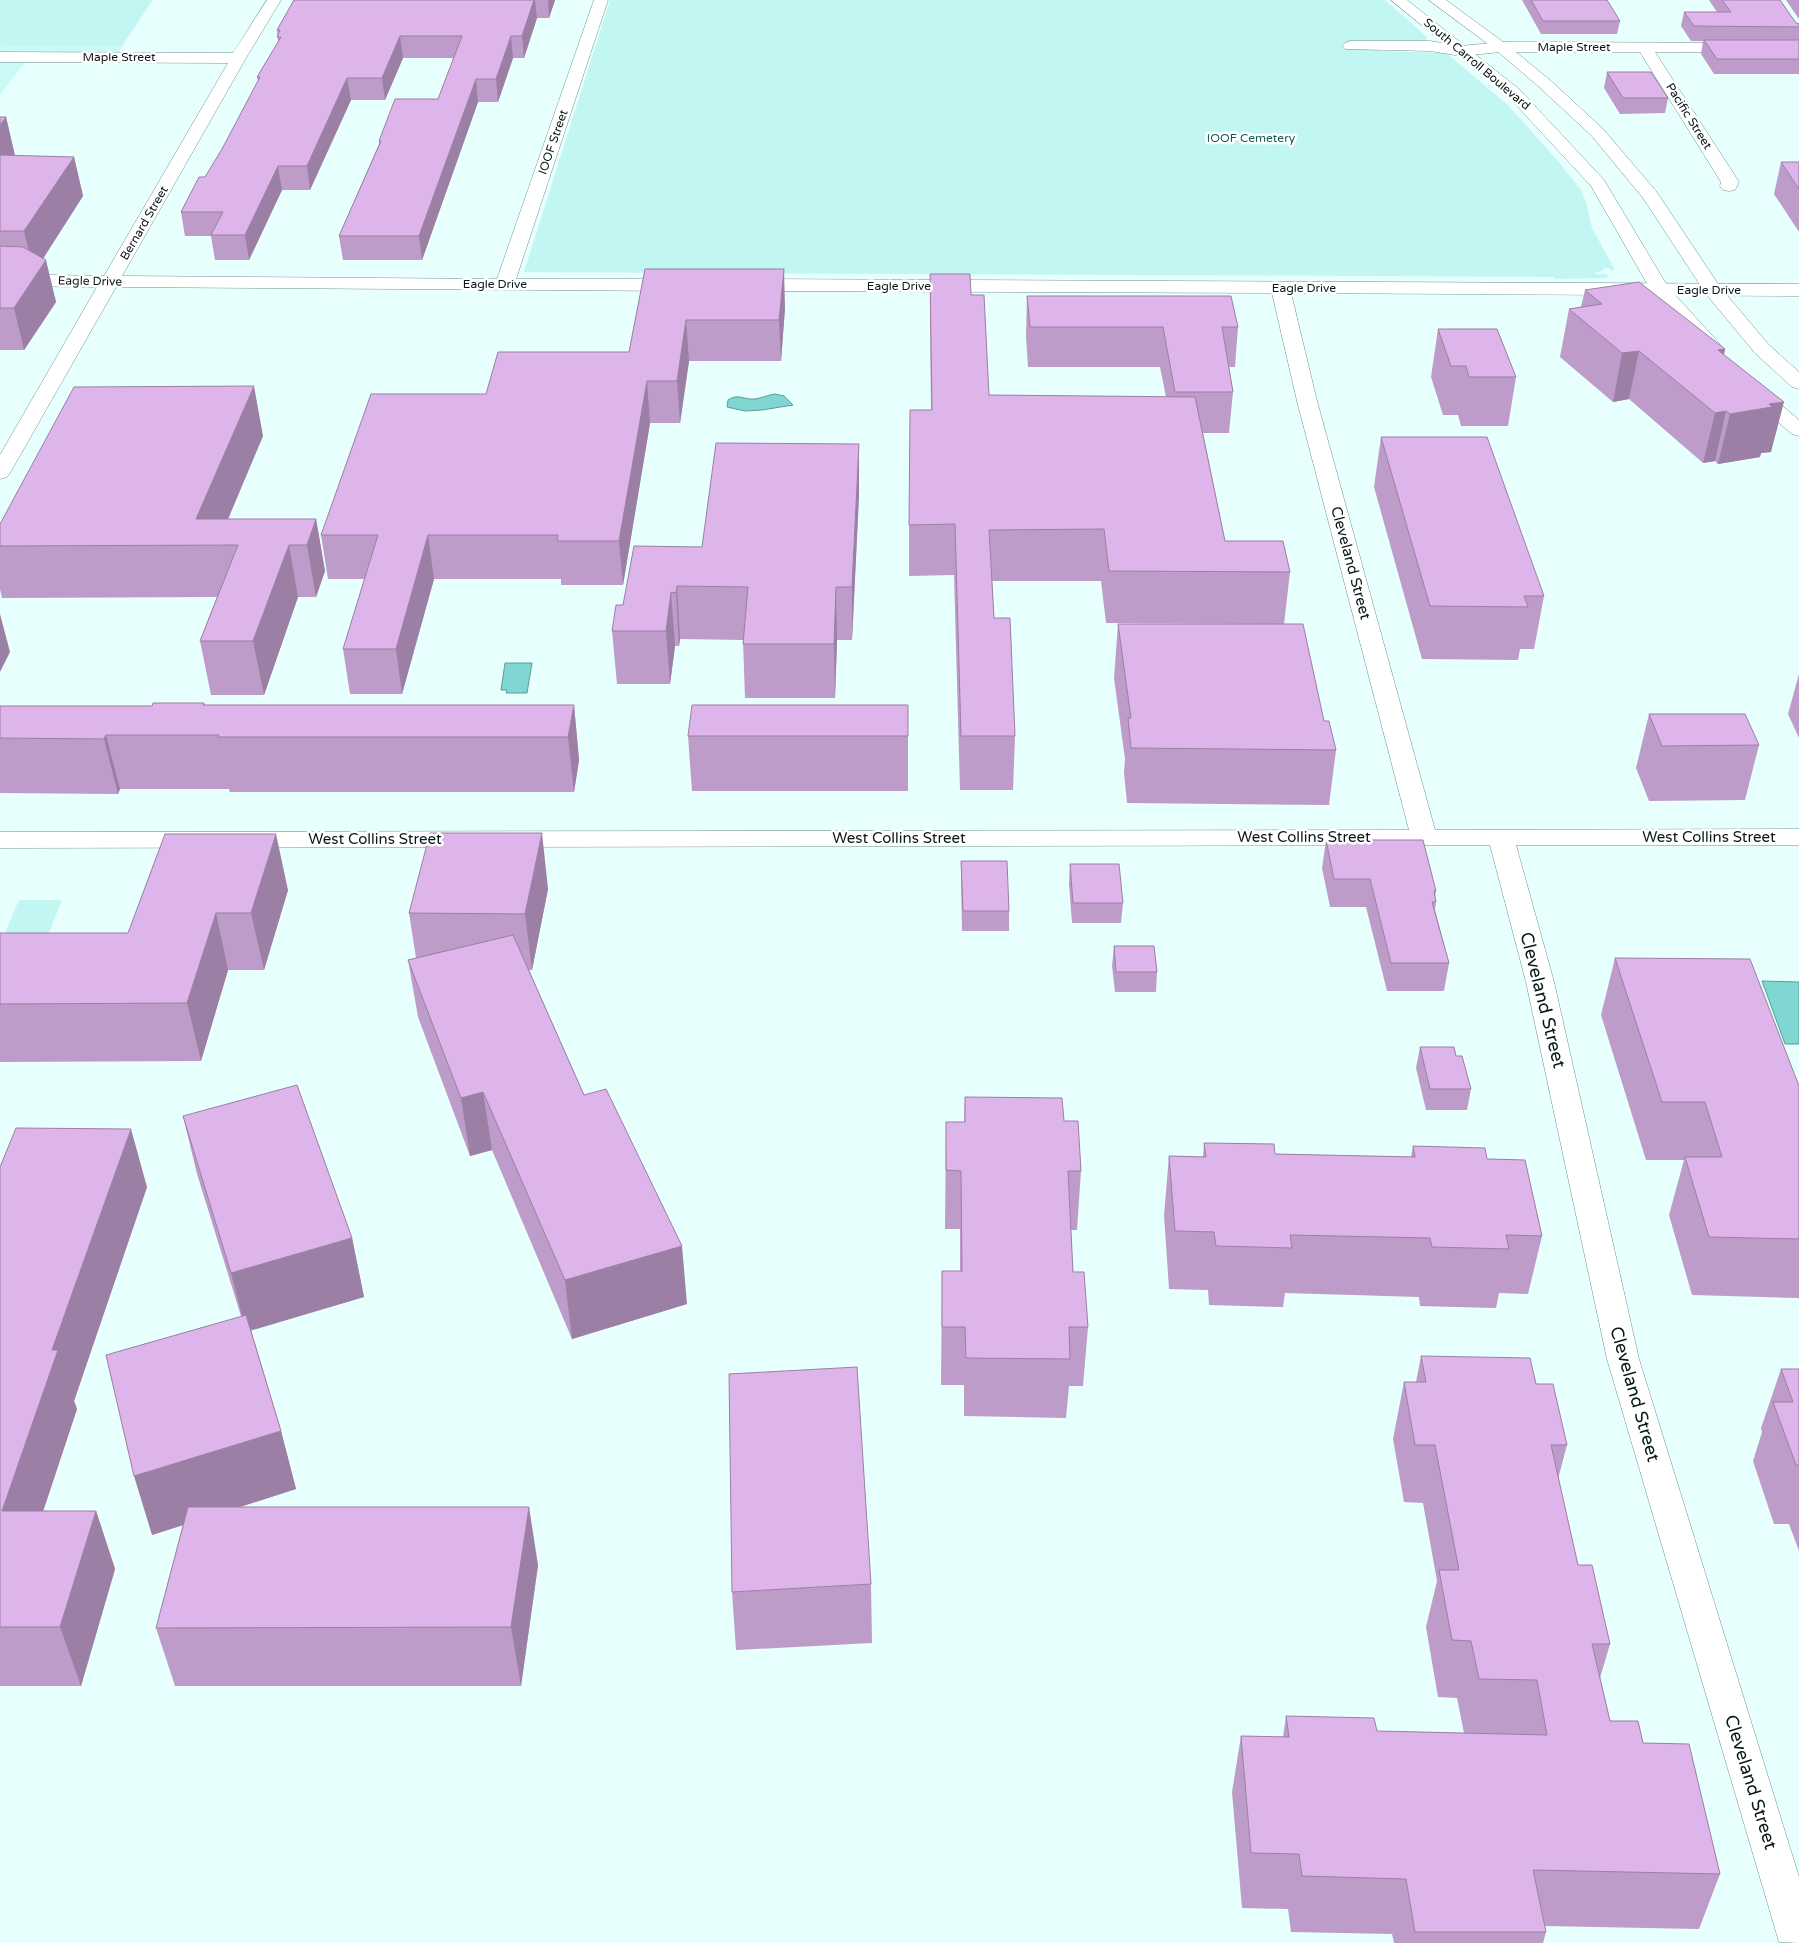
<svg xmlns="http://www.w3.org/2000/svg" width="1799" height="1943" viewBox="0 0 1799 1943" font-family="'Varela Round',sans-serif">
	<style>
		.built { fill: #c9faf6 }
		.green { fill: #c2f6f2 }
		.water { fill: #80d6d1; stroke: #5c9d99 }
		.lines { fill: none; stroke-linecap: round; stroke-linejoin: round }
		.minor-casing { stroke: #6f9491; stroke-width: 1 }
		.major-casing { stroke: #6f9491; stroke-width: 1 }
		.minor { fill: #fff; fill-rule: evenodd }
		.major { fill: #fff; fill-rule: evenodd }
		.wall { fill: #be9cc9 }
		.shaded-wall { fill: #9b7fa4 }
		.building { fill: #ddb5ea; stroke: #9b7fa4 }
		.labels { text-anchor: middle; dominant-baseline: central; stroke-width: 5; stroke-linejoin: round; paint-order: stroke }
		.far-street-label { font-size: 12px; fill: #091817; stroke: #fff }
		.far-park-label { font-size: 12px; fill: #145d5a; stroke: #fff }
		.street-label { font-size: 15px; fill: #091817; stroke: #fff }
		.near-street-label { font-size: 18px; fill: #091817; stroke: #fff }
	</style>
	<rect width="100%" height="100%" fill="#e7fffd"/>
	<path class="built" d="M0,0H153L115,57H29L0,95Z"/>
	<path class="green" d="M0,0H151L122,46L0,45Z
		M610,0H1385L1427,37L1425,41L1376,42L1379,51L1446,53L1508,105L1558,161L1581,190L1586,202L1592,228L1615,270L1611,271L1609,268H1604L1603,271L1595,272L1596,274H1607L1608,277L1606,278L1553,279L1555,277L524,272Z
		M19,900H62L39,957L0,944Z"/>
	<path class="water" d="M775,394L784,396L793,405L762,410L745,411L727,407L728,400C738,393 744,400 755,399C762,398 768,395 775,394Z
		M505,663H532L527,693H506L507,690H501Z
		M1762,981L1799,982V1044H1785Z"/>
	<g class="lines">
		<defs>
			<path id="minor" d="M267,0H281L246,58L122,276L497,279L594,0H608L516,279H680L687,281L689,285L687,289L680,291L116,287L10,473L7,477L0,479V455L97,287L0,286V274L104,276L228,63L0,62V52L233,53Z
				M1350,41H1430L1461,46L1501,42L1799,43V53L1655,52L1739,182L1735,190L1729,191L1723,190L1720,186L1721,182L1640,52H1501L1461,56L1430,51L1345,49L1342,46L1345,43Z
				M748,279L1799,284V296L1291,293L1317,401L1435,830L1799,829V845H1516L1554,982L1639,1359L1799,1877V1943L1779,1942L1607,1359L1526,982L1490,845L0,848V832L1409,830L1297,401L1272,293L748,291L741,289L739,285L741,281Z"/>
			<path id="major" d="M1391,0H1407L1519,89L1604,180L1668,287L1718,342L1721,346L1718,350L1711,352L1704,350L1653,294L1591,186L1507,95Z
				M1429,0H1446L1506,44L1550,80L1603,129L1656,191L1720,287L1769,345L1799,372V389L1792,387L1755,353L1706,294L1643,198L1591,135L1538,86L1496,50Z
				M1752,384L1759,386L1799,420V436L1792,434L1745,394L1742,390L1745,386Z"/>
		</defs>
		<use href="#minor" class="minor-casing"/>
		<use href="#major" class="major-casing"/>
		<use href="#minor" class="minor"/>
		<use href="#major" class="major"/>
	</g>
	<path class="wall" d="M294,0H555L549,18H537L524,58H513L498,102H478L422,260H343L339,236L379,144V141L438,99L454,58H403L385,100H351L310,190H282L249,260H215L211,236H185L181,212L205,177L222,149L258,82L257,77L278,42L277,30Z
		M1522,0H1607L1620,21L1617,34H1541Z
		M1709,0H1780L1796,23L1799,24V74H1714L1701,54L1703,41H1691L1681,26L1684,12H1717Z
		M1786,0H1799V19Z
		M1607,72L1668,98L1665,113L1620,114L1604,88Z
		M0,117H6L15,156L74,157L83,196L43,258L56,302L24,350H0Z
		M1781,162H1799V232L1774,194Z
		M645,269L785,308L781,361H689L680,423H650L623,585H561V579H434L402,694H350L343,649L365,579H328L321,535L486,394L629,352Z
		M930,274L971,295L989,395L1166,397L1160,367H1028L1026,336L1027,296L1238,327L1235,367H1229L1233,392L1229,433H1203L1225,541L1290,572L1284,624L1106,623L1101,581H992L994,618L1015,736L1013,790H960L954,575L909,576V525L931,410L930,321Z
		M1585,290L1725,349L1724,355L1771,452L1761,453L1760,457L1718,464L1715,461L1703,463L1629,399L1613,402L1560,357L1569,309L1581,307Z
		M1438,329L1516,377L1508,426H1461L1458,415H1443L1431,377Z
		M263,436L228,519H316L325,571L316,597H298L264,695H211L200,641L217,597L2,598L0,589V524Z
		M1381,437L1544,596L1534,649H1520L1518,660L1422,659L1374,487Z
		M859,444V495L852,640H837L835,698H745L743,640L680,639L679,646H675L670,684H617L612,631L623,605L702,547Z
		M1118,624L1324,721L1336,750L1329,805L1127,803L1124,773L1125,759L1114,678Z
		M1799,674V738L1788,714Z
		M204,703L205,705H574L579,760L574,792H230L229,789H120L118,794L0,793V706H152Z
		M908,705V791H692L688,736Z
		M1649,714L1759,745L1745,800L1649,801L1636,768Z
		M1326,840L1436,891L1435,897L1436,902L1435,910L1449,963L1444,991H1387L1366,907H1330L1322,868Z
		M961,861L1009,911V931H962L961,881Z
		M1070,864L1123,903L1121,923H1072L1069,884Z
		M548,889L532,970H529L584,1095L687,1304L572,1339L492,1150L470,1156L418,1017L408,960L416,958L409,913Z
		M288,890L264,970H228L201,1061L0,1062V933H128Z
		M1114,946L1157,972L1156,992H1115L1112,966Z
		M1615,958L1799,1086V1298L1692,1295L1669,1215L1684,1160H1646L1601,1015Z
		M1420,1047L1456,1056L1471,1089L1467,1110H1426L1416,1068Z
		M965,1097L1064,1121L1081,1171L1077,1230H1071L1073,1272L1088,1327L1083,1386H1069L1066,1418L964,1416V1385H941L942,1271H960V1229H945L946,1122H964Z
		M183,1116L352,1238L364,1297L251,1330L281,1431L296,1489L240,1507L538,1565L521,1686H175L156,1628L183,1525L152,1535L241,1316L197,1174Z
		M1204,1143L1275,1154L1411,1157L1413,1146L1487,1159L1542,1236L1528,1294L1499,1293L1496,1308L1420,1306L1419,1297L1285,1293L1283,1307L1209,1305L1208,1290L1169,1289L1164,1215L1169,1156L1203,1157Z
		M0,1167L147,1187L74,1401L77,1409L43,1511H96L115,1569L81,1686H0Z
		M1421,1356L1536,1384L1567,1445L1558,1479L1578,1565L1610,1644L1600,1678L1610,1721L1643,1743L1720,1874L1699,1929L1545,1926L1546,1932L1543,1943H1394L1392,1934L1291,1932L1288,1909L1242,1908L1232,1792L1241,1736L1283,1737L1286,1716L1377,1731L1464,1733L1457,1698L1438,1697L1426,1627L1437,1581L1423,1503L1404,1502L1393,1439L1404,1382H1416Z
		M1781,1369H1799V1551L1789,1524H1774L1753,1461L1762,1432L1761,1428Z
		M871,1584L872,1643L736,1650L732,1592Z"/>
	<path class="shaded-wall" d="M534,0H535L537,18L524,58L522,36Z
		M548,0H555L549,18Z
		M400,36L403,58L385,100L382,78Z
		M511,36L513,58L498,102L496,79Z
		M347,78L351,100L310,190L307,166Z
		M476,79L478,102L422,260L419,236Z
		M6,117L15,156L0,175V125Z
		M74,157L83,196L34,273L24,231Z
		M278,166L282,190L249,260L245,235Z
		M46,260L56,302L24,350L14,308Z
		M784,269L785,308L781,361L779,320Z
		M686,320L689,361L680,423L677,381Z
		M1725,349L1714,398L1718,350Z
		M1639,351L1629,399L1613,402L1622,353Z
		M647,381L650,423L623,585L619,541Z
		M254,386L263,436L217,545L196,519Z
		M1784,402L1771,452L1761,453L1760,457L1718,464L1730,414L1769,404Z
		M1726,411L1715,461L1703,463L1715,413Z
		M859,444V495L852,640V587Z
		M316,519L325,571L316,597L307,545Z
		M428,535L434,579L402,694L396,649Z
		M289,545L298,597L264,695L253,641Z
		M677,586L680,639L679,646L676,593Z
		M836,587L837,640L835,698L834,644Z
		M671,592L675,646L670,684L666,631Z
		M0,614L10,652L0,672Z
		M574,705L579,760L574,792L568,737Z
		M106,735L120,789L118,794L104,739Z
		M542,833L548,889L532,970L525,914Z
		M276,834L288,890L264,970L251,913Z
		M216,913L228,970L201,1061L187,1003Z
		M483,1092L492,1150L470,1156L461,1098Z
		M131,1129L147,1187L74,1401L77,1409L24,1569L2,1511L52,1350Z
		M352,1238L364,1297L246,1332L231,1273Z
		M682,1246L687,1304L572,1339L565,1280Z
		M281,1431L296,1489L152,1535L134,1476Z
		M529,1507L538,1565L521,1686L511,1627Z
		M96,1511L115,1569L81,1686L60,1627Z"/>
	<path class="building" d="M294,0H534L522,36H511L496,79H476L419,236H339L381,141H379L395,99H438L462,36H400L382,78H347L307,166H278L245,235H211L223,212H181L199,177H205L222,149L260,77H257L281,37H277L280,30H277Z
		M1531,0H1607L1620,21H1543Z
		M1722,0H1780L1796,23L1799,24V27L1694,26L1684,12H1731Z
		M1704,40H1799V59H1717Z
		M1607,72H1651L1668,98H1623Z
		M0,117H6L0,125Z
		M0,155L74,157L24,231H0Z
		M1781,162H1799V189Z
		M0,246L23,247L46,260L14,308H0Z
		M645,269H784L779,320H686L677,381H647L619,541H557L558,535H428L396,649H343L378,535H321L371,394H486L498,352H629Z
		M930,274H970L971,295H984L989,395L1195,397L1225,541H1283L1290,572L1109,571L1104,529L989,530L994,618H1010L1015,736H961L955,524L909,525L910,410H932Z
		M1639,282L1725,349L1718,350L1784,402L1769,404L1772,407L1730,414L1726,411L1715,413L1639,351L1622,353L1569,309L1602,304L1585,290Z
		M1027,296H1231L1238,327H1222L1233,392H1175L1163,327H1030Z
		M1438,329H1497L1516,377H1469L1466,366H1451Z
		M254,386L196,519H316L307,545H289L253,641H200L238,545L0,546V524L74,387Z
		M1381,437H1487L1544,596H1524L1528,607L1430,606Z
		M716,443L859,444L852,587H836L834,644H743L748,587L677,586L676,593L671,592L666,631H612L616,605H623L634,546L702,547Z
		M1118,624H1303L1324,721H1329L1336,750L1131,748L1128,718H1131Z
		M153,703H204L203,705H574L568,737H218L219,735H106L104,739L0,738V706H152Z
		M692,705H908V736H688Z
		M1649,714H1745L1759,745L1662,746Z
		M430,833H542L525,914L409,913Z
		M165,834H276L251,913H216L187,1003L0,1004V933H128Z
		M1326,840H1423L1436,891H1434L1436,902H1432L1449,963H1391L1370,879H1334Z
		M961,861H1007L1009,911H963Z
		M1070,864H1119L1123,903H1073Z
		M513,935L584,1095L606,1089L682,1246L565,1280L483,1092L461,1098L408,960Z
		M1114,946H1154L1157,972H1116Z
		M1615,958L1750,959L1799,1086V1239L1709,1237L1685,1157H1722L1705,1102H1662Z
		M1420,1047H1454L1456,1056H1462L1471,1089H1430Z
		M297,1085L352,1238L231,1273L183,1116Z
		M965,1097L1062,1098L1064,1121H1078L1081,1171H1068L1073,1272H1084L1088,1327H1069L1070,1359L966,1358L965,1327H942V1271H962L961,1171L946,1170V1122H965Z
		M16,1128L131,1129L52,1350H58L2,1511H96L60,1627H0V1167Z
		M1204,1143L1274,1144L1275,1154L1415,1157L1413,1146L1485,1148L1487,1159L1525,1160L1542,1236L1506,1235L1509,1249L1432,1247L1430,1238L1290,1235L1292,1248L1216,1246L1214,1232L1175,1231L1169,1156L1206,1157Z
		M246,1315L281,1431L134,1476L106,1355Z
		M1421,1356L1530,1358L1536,1384H1553L1567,1445H1551L1578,1565H1592L1610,1644H1592L1610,1721H1638L1643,1743L1689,1744L1720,1874L1533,1870L1546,1932H1415L1406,1879L1302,1876L1299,1854L1251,1853L1241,1736L1289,1737L1286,1716L1374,1718L1377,1731L1547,1735L1537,1680L1479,1679L1471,1641L1452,1640L1439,1570H1459L1435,1445H1415L1404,1382H1426Z
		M857,1367L871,1584L732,1592L729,1374Z
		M1781,1369H1799V1465H1796L1773,1402H1793Z
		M188,1507H529L511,1627L156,1628Z"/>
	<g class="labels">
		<g class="far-street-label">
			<text x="1574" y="47">Maple Street</text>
			<text x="119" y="57">Maple Street</text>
			<text transform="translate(1477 64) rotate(40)">South Carroll Boulevard</text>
			<text transform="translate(1689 116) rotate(58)">Pacific Street</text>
			<text transform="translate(553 142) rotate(-71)">IOOF Street</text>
			<text transform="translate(144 223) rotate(-60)">Bernard Street</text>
			<text transform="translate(90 281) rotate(1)">Eagle Drive</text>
			<text x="495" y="284">Eagle Drive</text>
			<text x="899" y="286">Eagle Drive</text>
			<text x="1304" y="288">Eagle Drive</text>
			<text x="1709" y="290">Eagle Drive</text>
		</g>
		<g class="far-park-label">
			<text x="1251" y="138">IOOF Cemetery</text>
		</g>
		<g class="street-label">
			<text transform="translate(1351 563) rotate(75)">Cleveland Street</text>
			<text x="1304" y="837">West Collins Street</text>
			<text x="1709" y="837">West Collins Street</text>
			<text x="899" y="838">West Collins Street</text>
			<text x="375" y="839">West Collins Street</text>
		</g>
		<g class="near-street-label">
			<text transform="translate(1543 1000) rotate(76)">Cleveland Street</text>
			<text transform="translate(1635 1394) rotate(74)">Cleveland Street</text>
			<text transform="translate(1751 1782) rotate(73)">Cleveland Street</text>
		</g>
	</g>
</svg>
